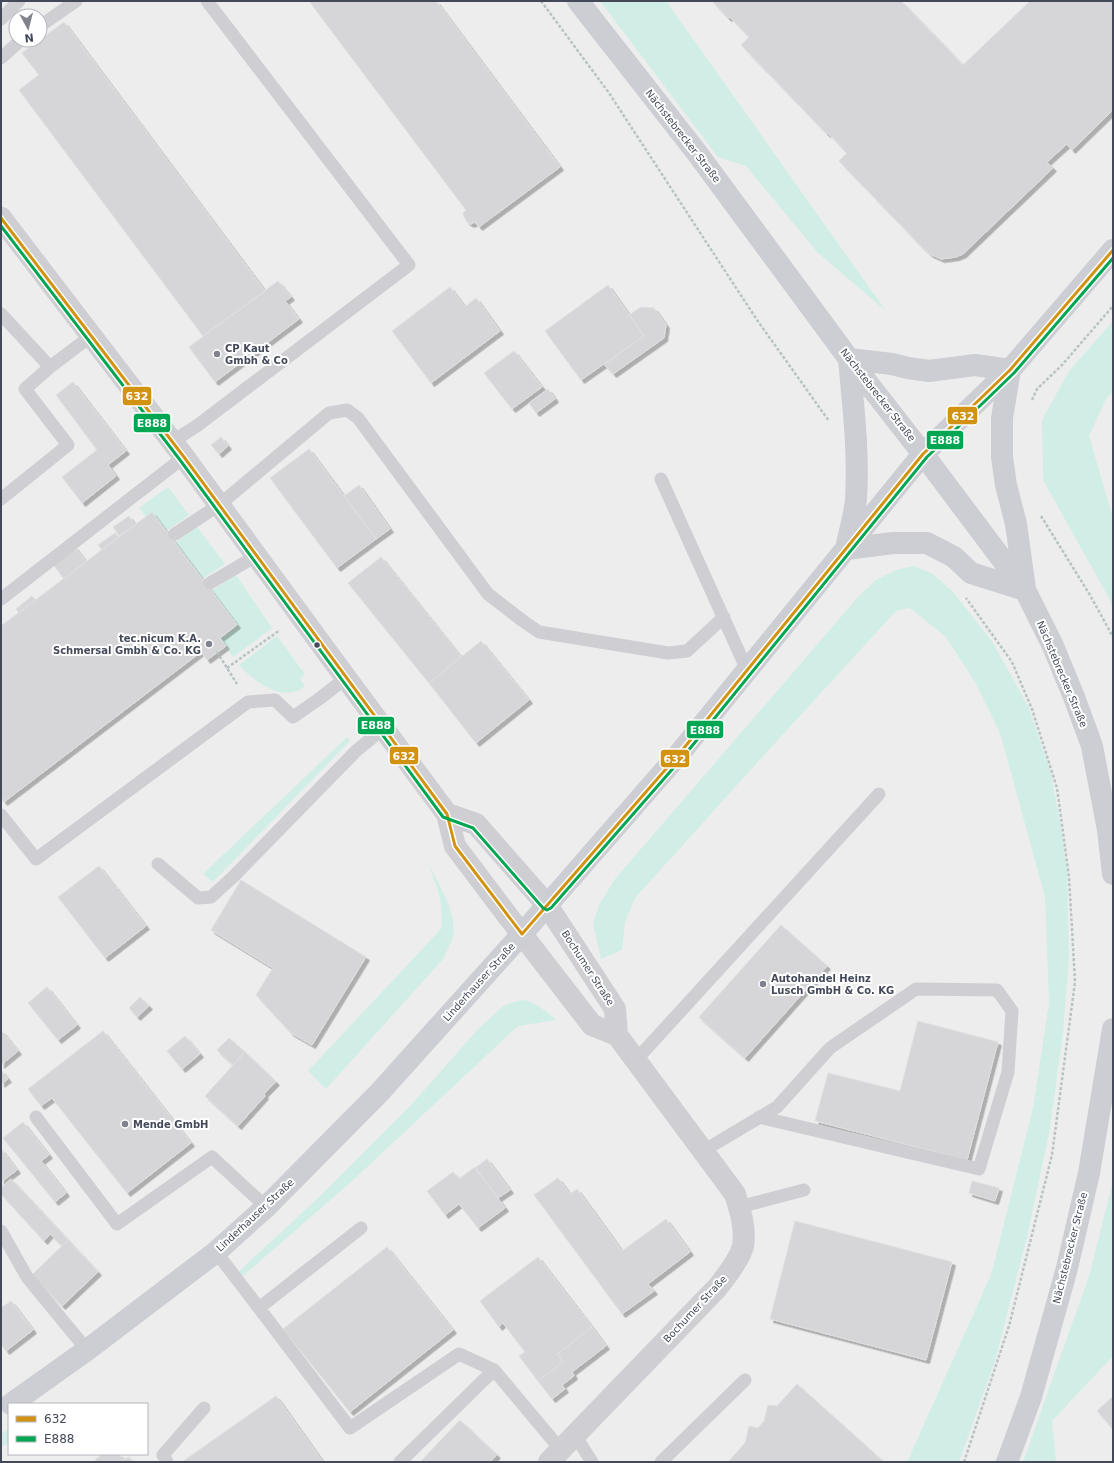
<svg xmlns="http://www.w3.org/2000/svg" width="1114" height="1463" viewBox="0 0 1114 1463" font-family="'DejaVu Sans',sans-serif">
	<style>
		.green { fill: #d0eee5 }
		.building { fill: #d6d6d9; stroke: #dfdfe0; filter: url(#shadow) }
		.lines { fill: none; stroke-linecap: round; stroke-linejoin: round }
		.path { stroke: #b8c3c4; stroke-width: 2.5; stroke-dasharray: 3 2; stroke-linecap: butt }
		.lane { stroke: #ceced3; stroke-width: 13 }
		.street { stroke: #ceced3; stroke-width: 22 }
		.secondary { stroke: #cdced3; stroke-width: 22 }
		.bus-1-casing { stroke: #fff; stroke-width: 6 }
		.bus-2-casing { stroke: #fff; stroke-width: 6 }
		.bus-1 { stroke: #d39312; stroke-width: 3 }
		.bus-2 { stroke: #00a651; stroke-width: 3 }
		.poi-dot { fill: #80828d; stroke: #fff; stroke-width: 1.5 }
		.bus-dot { fill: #44495a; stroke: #fff; stroke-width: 1.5 }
		.labels { text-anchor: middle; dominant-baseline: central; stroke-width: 4; stroke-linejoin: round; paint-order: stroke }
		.street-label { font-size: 10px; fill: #44495a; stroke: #fff }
		.poi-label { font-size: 10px; font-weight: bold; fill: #44495a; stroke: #fff; text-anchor: start }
		.line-badge { stroke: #fff; stroke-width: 1.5 }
		.badge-label { font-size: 11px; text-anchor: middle; font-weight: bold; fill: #fff }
	</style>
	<defs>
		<filter id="shadow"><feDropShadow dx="3.5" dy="3.5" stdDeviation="0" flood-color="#0004"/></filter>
	</defs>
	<rect width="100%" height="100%" fill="#eeeded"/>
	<path class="green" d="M600,1H666L886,311L818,253L746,166L718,157Z
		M1113,321V391L1107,397L1089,436L1113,518V609L1109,598L1043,480L1042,420L1069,371Z
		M168,487L189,515L166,531L152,512L146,517L139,508Z
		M197,527L225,564L202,579L175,543Z
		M914,566L933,574L954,593L993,643L1029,708L1051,774L1060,823L1067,872L1069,957L1063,1033L1049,1134L1027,1237L995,1361L959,1462H907L991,1275L1033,1108L1049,1003L1045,897L1000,733L976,684L946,637L910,608L896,611L755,765L635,898L625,922L622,950L601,959L593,923L599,905L615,879L858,597L876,580L896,570Z
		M236,575L272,628L233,657L220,638L237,625L211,591Z
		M277,636L305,674L300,679L305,686C285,704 254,682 239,665Z
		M347,737L350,741L213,882L203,874Z
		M428,863C438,883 458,914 453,937C451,944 446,952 444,958L326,1089L308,1071L441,929C444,901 437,888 428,863Z
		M525,1000C538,1004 546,1011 556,1020L518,1026L351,1182L242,1277L238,1272L320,1196L410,1106L479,1028L502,1007L513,1002Z
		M1113,1181V1356L1052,1421L1056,1462H1023L1090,1273Z
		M9,1429V1442L1,1448V1434Z"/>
	<path class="building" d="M309,1H436L560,167L479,227L475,222L471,224L467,222L464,217L463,213L466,210Z
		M712,1H901L963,65L1030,1H1113V110L1072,150L1067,144L1047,162L1053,168L963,254L956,257L941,259L930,254L923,248L839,161L847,153L828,133L827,134L741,45L749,37L730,17L728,18Z
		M64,22L265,291L203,336L19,90L39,75L22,53Z
		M278,281L291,297L285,301L299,319L215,382L189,347Z
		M608,285L644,336L581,380L545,331Z
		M450,287L465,307L476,298L500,331L431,383L392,331Z
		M641,307L654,308L666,325L664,338L613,374L604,364L644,336L629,315Z
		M514,351L542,387L512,409L484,373Z
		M73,382L126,451L108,465L116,476L82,503L62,477L97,450L56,395Z
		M548,389L555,399L536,413L529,403Z
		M221,437L228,446L219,454L211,445Z
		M309,449L376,539L337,568L270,478Z
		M359,485L390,529L376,539L344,496Z
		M152,512L237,625L220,638L226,646L207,660L201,652L4,802L1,798V626Z
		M129,516L135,525L119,536L113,527Z
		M115,533L118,537L102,550L98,545Z
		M74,546L86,562L64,579L52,563Z
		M381,557L461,657L429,683L348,583Z
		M32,596L36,600L19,613L16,609Z
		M481,641L529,700L476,743L429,683Z
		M99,866L146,926L105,958L58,897Z
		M241,880L366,957L312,1045L291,1033L256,995L273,968L211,930Z
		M781,925L827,966L745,1058L699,1017Z
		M47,987L77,1025L58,1040L28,1003Z
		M140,997L149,1006L137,1017L129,1008Z
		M918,1021L998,1042L967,1160L815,1121L828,1073L900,1091Z
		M1,1030L18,1051L1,1065Z
		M103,1031L191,1143L127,1193L52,1098L41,1106L28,1089Z
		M185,1036L200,1054L182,1069L167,1051Z
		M229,1038L245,1052L233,1065L217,1050Z
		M245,1052L276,1082L264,1094L265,1096L238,1126L205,1096Z
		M1,1070L8,1079L1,1084Z
		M23,1122L49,1155L41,1161L66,1193L55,1202L3,1138Z
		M1,1149L17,1170L1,1182Z
		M487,1159L510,1190L498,1198L475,1168Z
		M475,1167L505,1208L478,1228L459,1204L445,1215L427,1191L453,1172L459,1179Z
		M558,1178L570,1194L577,1189L622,1251L666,1219L690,1252L648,1284L654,1291L622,1314L534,1195Z
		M11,1179L68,1240L62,1246L50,1234L44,1241L1,1194V1188Z
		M972,1181L999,1188L995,1201L969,1193Z
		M795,1221L952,1262L926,1360L770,1319Z
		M68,1240L98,1272L62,1306L32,1275Z
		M387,1247L453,1330L350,1412L283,1329Z
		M538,1257L592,1327L557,1354L563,1362L538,1381L519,1356L525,1352L503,1323L499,1327L480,1301Z
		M11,1301L33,1330L6,1351L1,1344V1308Z
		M592,1327L606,1346L572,1372L574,1376L562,1385L565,1389L552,1399L538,1381L563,1362L557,1354Z
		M797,1384L884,1462H728L745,1443L749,1426L758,1428L764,1421L768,1405L777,1406Z
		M276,1396L323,1462H182Z
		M1113,1396V1426L1112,1428L1097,1411Z
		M460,1420L497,1455L490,1462H420Z
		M103,1454H119L123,1460L129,1457L133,1462H95L96,1459Z"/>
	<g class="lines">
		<path class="path" d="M541,1L609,93L757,320L829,421
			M1032,400L1037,389L1062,365L1113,306
			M1041,516L1090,595L1113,637
			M217,652L237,684
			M227,668L280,630
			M964,1462L1009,1326L1052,1155L1075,982L1069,877L1057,788L1032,709L1012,662L966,598"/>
		<path class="lane" d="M1,19L19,1
			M40,26L76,1
			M1,58L21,40
			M1,314L50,367L91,336
			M172,442L198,425L409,265L207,1
			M661,479L747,670
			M1,499L68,445L25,389L50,367
			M175,534L219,505L329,413L347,410L358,418L488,594L523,621L539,632L668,653L687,651L724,617
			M210,583L256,556
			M1,599L184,457
			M1,815L36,859L248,702L275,700L293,717L319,699L346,678
			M158,864L198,898L211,897L233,877L356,751L384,728
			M636,1060L879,794
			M36,1117L117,1224L212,1157L266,1207
			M703,1151L777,1107L830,1048L916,989L997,990L1012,1011L1008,1072L979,1169L759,1117
			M739,1207L804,1190
			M1,1231L27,1277L87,1350
			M216,1252L259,1308L350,1428L459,1354L494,1370
			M259,1308L361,1228
			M575,1435L592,1462
			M167,1462L163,1455L204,1408
			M400,1462L494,1370L561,1450
			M661,1462L745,1380"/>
		<path class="street" d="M1,218L184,457L346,678L447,814L455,846L507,915L592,1025L617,1035L735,1194C740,1210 746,1228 743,1246C740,1259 725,1278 717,1288L549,1462
			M447,814L476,824L547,905L615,1009L617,1035"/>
		<path class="secondary" d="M578,1L697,153L849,359L923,454L1025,590L1053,646L1074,697L1092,746L1108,830L1113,874
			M849,359L892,364L908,368L929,371L975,365L1010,370
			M1010,370L1002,418V457L1006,485L1016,524L1025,589
			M847,544C850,529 855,514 856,499C859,452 853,405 849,359
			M846,549L893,543H927L954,557L971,573L1025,590
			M11,1404L87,1350L216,1252L266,1207L379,1093L522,934L679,754L923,454L1010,370L1113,250
			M1007,1462L1031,1397L1067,1268L1089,1173L1113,1029"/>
		<defs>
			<path id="bus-1" d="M1,218L184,457L447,814L455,846L522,934L679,754L923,454L1010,370L1113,250"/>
			<path id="bus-2" d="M1,226L180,460L443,817L473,828L543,908L547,910L551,908L683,757L927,457L1014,373L1113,258"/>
		</defs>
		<use href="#bus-1" class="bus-1-casing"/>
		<use href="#bus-2" class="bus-2-casing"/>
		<use href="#bus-1" class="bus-1"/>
		<use href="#bus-2" class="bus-2"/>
	</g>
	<g class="poi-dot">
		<circle cx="217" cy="354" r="4"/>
		<circle cx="209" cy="644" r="4"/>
		<circle cx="763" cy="984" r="4"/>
		<circle cx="125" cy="1124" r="4"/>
	</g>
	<circle class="bus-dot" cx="317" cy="645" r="3.5"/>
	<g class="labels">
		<g class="street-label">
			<text transform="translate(683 136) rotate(52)">Nächstebrecker Straße</text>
			<text transform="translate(878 395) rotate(52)">Nächstebrecker Straße</text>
			<text transform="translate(1062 674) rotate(67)">Nächstebrecker Straße</text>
			<text transform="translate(588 968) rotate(57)">Bochumer Straße</text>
			<text transform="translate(479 982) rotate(-48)">Linderhauser Straße</text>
			<text transform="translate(255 1215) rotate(-43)">Linderhauser Straße</text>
			<text transform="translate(1070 1248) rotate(-76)">Nächstebrecker Straße</text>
			<text transform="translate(695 1309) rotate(-47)">Bochumer Straße</text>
		</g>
		<g class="poi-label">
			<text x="225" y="348">CP Kaut<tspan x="225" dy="12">Gmbh &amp; Co</tspan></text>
			<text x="201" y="638" text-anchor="end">tec.nicum K.A.<tspan x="201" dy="12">Schmersal Gmbh &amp; Co. KG</tspan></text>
			<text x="771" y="978">Autohandel Heinz<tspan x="771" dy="12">Lusch GmbH &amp; Co. KG</tspan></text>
			<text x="133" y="1124">Mende GmbH</text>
		</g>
	</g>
	<g class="line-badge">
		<rect x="122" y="386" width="30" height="20" rx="4" fill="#d39312"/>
		<rect x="947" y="406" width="31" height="19" rx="4" fill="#d39312"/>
		<rect x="133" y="413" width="38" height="20" rx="4" fill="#00a651"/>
		<rect x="926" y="430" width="38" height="20" rx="4" fill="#00a651"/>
		<rect x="357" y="716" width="38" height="19" rx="4" fill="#00a651"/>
		<rect x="686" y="720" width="38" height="19" rx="4" fill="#00a651"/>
		<rect x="389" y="746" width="30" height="19" rx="4" fill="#d39312"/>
		<rect x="660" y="749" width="30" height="19" rx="4" fill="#d39312"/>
	</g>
	<g class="badge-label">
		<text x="137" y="400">632</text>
		<text x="963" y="420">632</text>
		<text x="152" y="427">E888</text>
		<text x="945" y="444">E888</text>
		<text x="376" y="729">E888</text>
		<text x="705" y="734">E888</text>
		<text x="404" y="760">632</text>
		<text x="675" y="763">632</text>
	</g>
	<rect width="1114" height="1463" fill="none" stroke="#44495a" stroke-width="4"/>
	<rect x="8" y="1403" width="140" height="52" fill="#ffffff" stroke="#b4b6bd"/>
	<rect x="16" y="1416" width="20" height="6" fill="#d39312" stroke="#b4b6bd"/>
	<text x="44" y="1423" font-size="12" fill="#44495a">632</text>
	<rect x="16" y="1436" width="20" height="6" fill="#00a651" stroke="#b4b6bd"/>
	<text x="44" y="1443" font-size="12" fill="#44495a">E888</text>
	<g transform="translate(28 28) rotate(173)"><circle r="19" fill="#ffffff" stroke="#b4b6bd"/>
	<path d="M0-3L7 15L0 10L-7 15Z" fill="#80828d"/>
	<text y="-6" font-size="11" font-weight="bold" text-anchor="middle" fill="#44495a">N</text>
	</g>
</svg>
